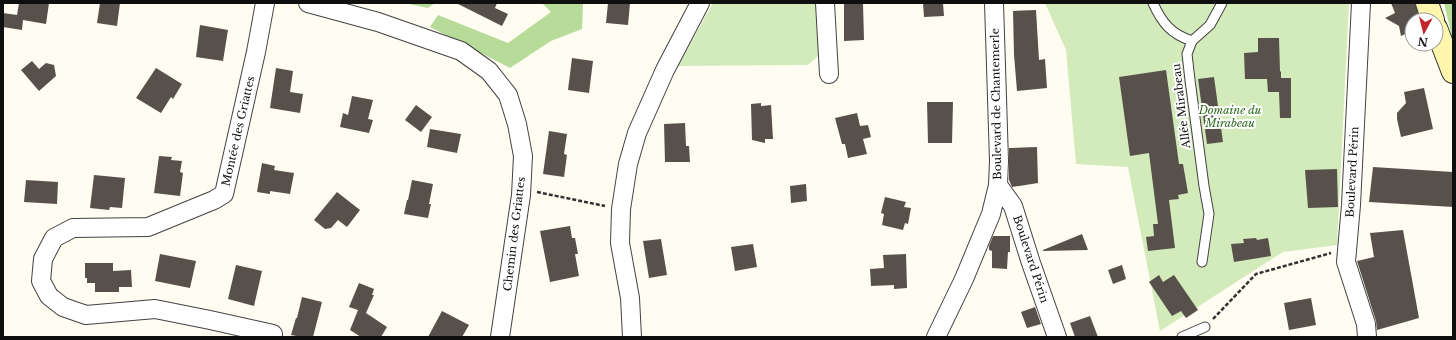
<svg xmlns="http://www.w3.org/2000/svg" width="1456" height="340" viewBox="0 0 1456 340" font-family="'Libre Baskerville',serif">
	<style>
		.green { fill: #d3eaba }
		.forest { fill: #b7db99 }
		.building { fill: #58514b }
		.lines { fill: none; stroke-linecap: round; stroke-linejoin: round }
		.service-casing { stroke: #424242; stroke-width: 11 }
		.minor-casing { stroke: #424242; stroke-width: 20 }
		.secondary-casing { stroke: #313131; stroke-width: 24 }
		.path { stroke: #313131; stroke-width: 2.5; stroke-dasharray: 4 2; stroke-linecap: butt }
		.service { stroke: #fff; stroke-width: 9 }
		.minor { stroke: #fff; stroke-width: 18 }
		.secondary { stroke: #fff6ad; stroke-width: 22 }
		.labels { text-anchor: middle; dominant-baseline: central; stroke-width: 4; stroke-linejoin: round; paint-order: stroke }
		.street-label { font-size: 11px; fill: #0f0f0f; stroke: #fff }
		.park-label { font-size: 11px; font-style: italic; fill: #2d691e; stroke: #fff }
	</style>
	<rect width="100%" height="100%" fill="#fffcf2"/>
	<path class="green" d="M713,3H818L819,55L808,65L678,66Z
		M1045,3H1349L1337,245L1283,252L1160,331L1128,167L1076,164L1066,50Z"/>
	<path class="forest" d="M404,3H435L428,8Z
		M542,3H583L582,29L551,41L510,68L430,27L438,15L508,43L551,12Z
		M1444,3H1453V41Z"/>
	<path class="building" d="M19,3H49L46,24L23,20L22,30L3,27V13L17,15Z
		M100,3H120L117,26L97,23Z
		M456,3H497L495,8L508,14L502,26Z
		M608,3H630L628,25L606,23Z
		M844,3H863L864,40L844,41Z
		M923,3H943L944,16L924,17Z
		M1391,3H1415L1420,20H1412V31L1401,36L1399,26L1385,18L1395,13Z
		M1036,10L1039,60L1045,59L1047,88L1017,91L1014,55L1013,11Z
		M200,25L228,30L223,61L196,57Z
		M1258,38H1279L1280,71L1281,72V78H1291V118H1280L1279,92H1268L1267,79H1245L1244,53L1258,52Z
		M572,58L593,61L589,93L568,90Z
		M32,61L39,69L46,63L54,65L56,76L39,91L21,70Z
		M156,68L182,84L173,99L171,97L161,113L136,98Z
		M276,68L293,71L290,92L303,94L300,113L270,108Z
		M1166,70L1179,164H1183L1188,193L1178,195L1179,199L1169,200L1175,248L1148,251L1146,237L1154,236L1153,224H1158L1149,153L1130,156L1119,77Z
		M1214,77L1223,142L1207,144L1198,79Z
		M1424,88L1433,129L1401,137L1397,119V113L1406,103L1404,92Z
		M352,96L373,100L368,119L373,120L369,133L340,127L343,113L348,115Z
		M927,102H953L952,143H928Z
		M761,103V106L771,105L773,139H765V143L752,140L751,104Z
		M416,105L432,117L421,132L405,120Z
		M857,113L860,126L868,125L871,137L863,139L867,154L848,158L845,144H842L835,118Z
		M685,123L686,146H689L690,162H665L664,124Z
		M430,129L461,134L457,153L427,147Z
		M549,131L567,134L564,154L567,155L564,177L543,174Z
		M1037,147L1038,183L1012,187L1009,180V148Z
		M159,156L172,157L171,160L182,161L180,172L183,173L180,196L154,193Z
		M262,163L275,166L274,170L294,173L290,194L270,191V194L257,192Z
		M1373,167L1453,172V207L1369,202Z
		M1337,169L1338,207L1308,208L1305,170Z
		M94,175L125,178L122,208L110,207L109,210L90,208Z
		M26,180L58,182L57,204L24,202Z
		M412,180L433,184L429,204H431L428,218L404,214L407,200H408Z
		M806,184L807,201L791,203L790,186Z
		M337,192L360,210L347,227L338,220L331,228L325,229L314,220Z
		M885,197L906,202L904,207L911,208L908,224L905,223L903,230L882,225L884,214L881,213Z
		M570,226L572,238H575L578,254H575L579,276L550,282L540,231Z
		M1403,230L1419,318L1377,330L1376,321L1357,261L1374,257L1370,233Z
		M1082,234L1088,250L1043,251V250Z
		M993,236H1010V252H1008L1007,269L992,268V251L989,250V246Z
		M1256,238L1257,240L1268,238L1271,256L1234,262L1231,244L1244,243L1243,239Z
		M661,239L667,275L649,278L643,241Z
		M753,244L757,267L735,271L731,247Z
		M160,254L196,261L190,288L155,281Z
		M906,254L907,288L894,289V285L871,286L870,269L884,268L883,255Z
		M85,263H113V271L131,270L132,287H119V292H95V283H87V278H85Z
		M236,265L262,271L254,306L228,299Z
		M1122,265L1126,279L1113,284L1108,270Z
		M1159,275L1163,282L1174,275L1198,310L1186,318L1181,311L1172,316L1149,282Z
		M359,283L374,289L372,295H374L366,313L387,327L381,337H361L350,330L358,310L349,307Z
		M302,297L322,302L313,337H302L291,335L296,318H297Z
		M1311,298L1316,325L1289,330L1284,303Z
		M1035,307L1041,324L1027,328L1021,312Z
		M442,311L469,325L462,337H428Z
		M1090,316L1098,337H1075L1070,323Z"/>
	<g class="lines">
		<defs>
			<path id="service" d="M1153,3C1162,23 1171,34 1192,41L1210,25L1222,3
				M1192,41L1187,54L1190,80L1204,186L1209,214L1202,262
				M1182,337L1205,327"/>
			<path id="minor" d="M265,3L256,52L224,194L214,200L148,227L73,228L54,238L43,259L41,281L49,296L63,307L86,315L155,309L210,320L273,334
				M308,3L378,22L461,51L489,71L508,95L517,124L523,156L521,195L500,337
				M825,3L829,74
				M1361,3L1351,205L1346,262L1366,324L1367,337
				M998,185L1013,206L1031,263L1057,337
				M632,337L630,298L620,243L621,209L628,164L637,133L665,70L700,3
				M936,337L964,279L991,214L998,185L999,161L994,3"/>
			<path id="secondary" d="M1427,3L1433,20
				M1436,28L1453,72"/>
		</defs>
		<use href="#service" class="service-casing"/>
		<use href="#minor" class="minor-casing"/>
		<use href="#secondary" class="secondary-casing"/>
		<path class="path" d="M537,192L605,206
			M1213,319L1256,274L1331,253"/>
		<use href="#service" class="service"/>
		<use href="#minor" class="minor"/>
		<use href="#secondary" class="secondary"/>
	</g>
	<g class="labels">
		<g class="street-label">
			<text transform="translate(996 104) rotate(-91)">Boulevard de Chantemerle</text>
			<text transform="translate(1181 106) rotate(-97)">Allée Mirabeau</text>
			<text transform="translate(238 131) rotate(-77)">Montée des Griattes</text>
			<text transform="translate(1352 172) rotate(-87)">Boulevard Périn</text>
			<text transform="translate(514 234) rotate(-83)">Chemin des Griattes</text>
			<text transform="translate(1031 259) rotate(72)">Boulevard Périn</text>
		</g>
		<g class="park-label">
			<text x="1230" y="110">Domaine du<tspan x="1230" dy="13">Mirabeau</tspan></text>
		</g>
	</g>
	<rect width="1456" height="340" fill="none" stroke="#0f0f0f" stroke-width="8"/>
	<g transform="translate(1424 32) rotate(187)"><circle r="19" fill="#ffffff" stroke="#9f9f9f"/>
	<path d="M0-3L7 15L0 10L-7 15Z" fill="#c2252b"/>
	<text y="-6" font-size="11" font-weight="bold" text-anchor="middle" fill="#0f0f0f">N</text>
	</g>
</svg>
